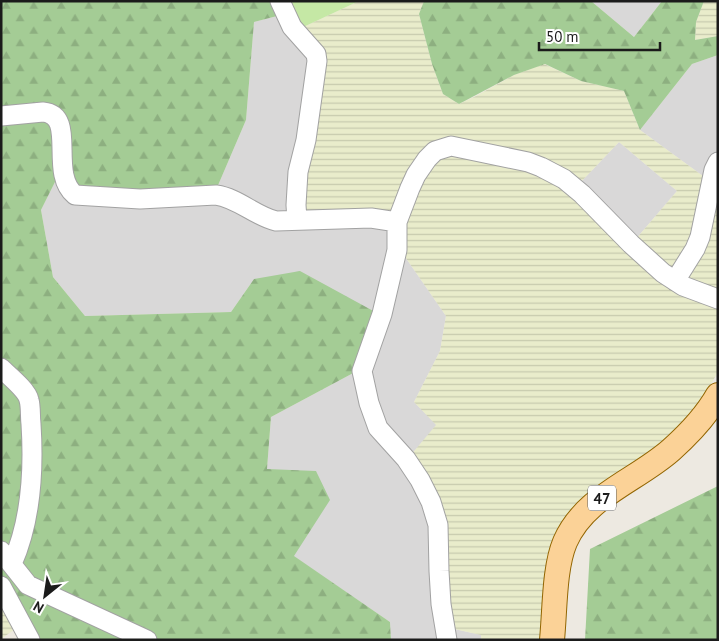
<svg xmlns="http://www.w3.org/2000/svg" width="719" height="641" viewBox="0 0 719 641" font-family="'PT Sans',sans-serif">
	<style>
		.residential { fill: #d9d8d8 }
		.farmland { fill: url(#farmland-rules) }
		.grass { fill: #c5e8a5 }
		.forest { fill: url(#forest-firs) }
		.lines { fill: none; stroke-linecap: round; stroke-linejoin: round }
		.minor-casing { stroke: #a2a2a2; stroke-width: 21 }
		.major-casing { stroke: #926501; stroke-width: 26 }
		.minor { stroke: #fff; stroke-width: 19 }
		.major { stroke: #fbd297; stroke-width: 24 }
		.labels { text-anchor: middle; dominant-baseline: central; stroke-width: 4.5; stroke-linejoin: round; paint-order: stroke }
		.shield { fill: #fff; stroke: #5f5f5f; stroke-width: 1 }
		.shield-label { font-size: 15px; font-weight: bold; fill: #1b1b1b }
	</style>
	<defs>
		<pattern id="farmland-rules" width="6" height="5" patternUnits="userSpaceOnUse" patternTransform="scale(1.25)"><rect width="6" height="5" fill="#e9eccb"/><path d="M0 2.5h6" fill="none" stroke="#c7caae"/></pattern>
		<pattern id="forest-firs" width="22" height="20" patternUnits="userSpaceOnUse" patternTransform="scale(1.25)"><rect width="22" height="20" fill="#a4cc95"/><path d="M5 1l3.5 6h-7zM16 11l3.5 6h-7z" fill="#8daf80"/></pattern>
	</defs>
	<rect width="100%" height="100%" fill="#ede9e1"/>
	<path class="residential" d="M591,1H662L634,37Z
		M281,15L312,56L291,214L277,216L216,190L246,120L254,22Z
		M718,55V151L709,169L707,179L640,130L692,64Z
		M619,142L677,191L635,240L579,184Z
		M58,176L216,201L233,206L386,227L391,232L377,313L254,279L231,312L85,316L53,277L41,210Z
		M401,251L446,316L440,351L414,402L437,425L410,456L383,426L367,372Z
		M357,371L389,448L427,504L442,640H391L390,622L293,556L267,469L271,417Z
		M450,628L481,635V640H452Z"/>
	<path class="farmland" d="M359,1H424L419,14L432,64L443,94L459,104L476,96L514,75L544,64L581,81L624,91L640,130L707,179L695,235L674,273L635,240L677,191L619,142L579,184L451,140L394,213L307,214L299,205L320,61L299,29Z
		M704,1H718V36L695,40L696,22Z
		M447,153L526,168L560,184L718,306V372L704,396L690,414L662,442L589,494L542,640H481V635L450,628L443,571L410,456L436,425L414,402L440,351L446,316L401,251L405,223L426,171Z
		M718,175V293L682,278Z
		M1,596L18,627L1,639Z"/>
	<path class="grass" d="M284,1H359L299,29Z"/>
	<path class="forest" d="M1,1H276L281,15L254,22L246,120L216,190L178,193L72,186L66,126L1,110Z
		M424,1H591L634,37L662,1H704L696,22L695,40L718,36V55L692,64L640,130L624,91L581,81L545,64L514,75L459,104L443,94L432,64L419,14Z
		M51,121L58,176L41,210L53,277L85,316L231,312L254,279L300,271L377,313L357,371L271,417L267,469L316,471L330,500L294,556L390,622L391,640H158L31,581L22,568L35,398L1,359V123Z
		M1,375L22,396L27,462L14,549L1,544Z
		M718,486V640H585L590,549Z
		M1,558L136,640H36L1,576Z"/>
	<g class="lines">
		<defs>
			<path id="minor" d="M280,1L292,27L316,54L317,61L306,140L298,172L296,205L297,220
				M1,116L43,112C78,115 48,173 75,195L140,199L216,195C238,198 255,216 276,221L371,218L397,222
				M675,281L695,249L700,237L714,170L718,162
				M1,368C9,376 27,390 29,400C31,407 30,416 31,424C34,470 31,521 12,564
				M1,551L28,585L147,640
				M1,586L30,640
				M447,640L441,604L439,571L438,525L431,502L420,480L406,459L378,428L369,403L362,371L382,314L397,250V222L410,188L416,175L427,159L435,151L451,146L528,162L541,167L564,179L582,194L631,244L663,273L683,286L718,299"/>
			<path id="major" d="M552,640C555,610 554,568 565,542C585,496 636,481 671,450C689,434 706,416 718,395"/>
		</defs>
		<use href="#minor" class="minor-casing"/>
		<use href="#major" class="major-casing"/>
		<use href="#minor" class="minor"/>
		<use href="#major" class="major"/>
	</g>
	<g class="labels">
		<rect class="shield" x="588" y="485.5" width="28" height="25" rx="4"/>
		<g class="shield-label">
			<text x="602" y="498">47</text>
		</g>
	</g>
	<rect width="719" height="641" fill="none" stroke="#1b1b1b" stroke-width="5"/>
	<g transform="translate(45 596) rotate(210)" stroke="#ffffff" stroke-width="4" paint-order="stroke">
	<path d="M0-4L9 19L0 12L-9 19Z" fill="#1b1b1b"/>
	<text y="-8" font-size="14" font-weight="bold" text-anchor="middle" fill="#1b1b1b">N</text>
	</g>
	<path d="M539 42v8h121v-8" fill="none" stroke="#1b1b1b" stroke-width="2.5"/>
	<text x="546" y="42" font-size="15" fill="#1b1b1b" stroke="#ffffff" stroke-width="4" paint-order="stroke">50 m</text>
</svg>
